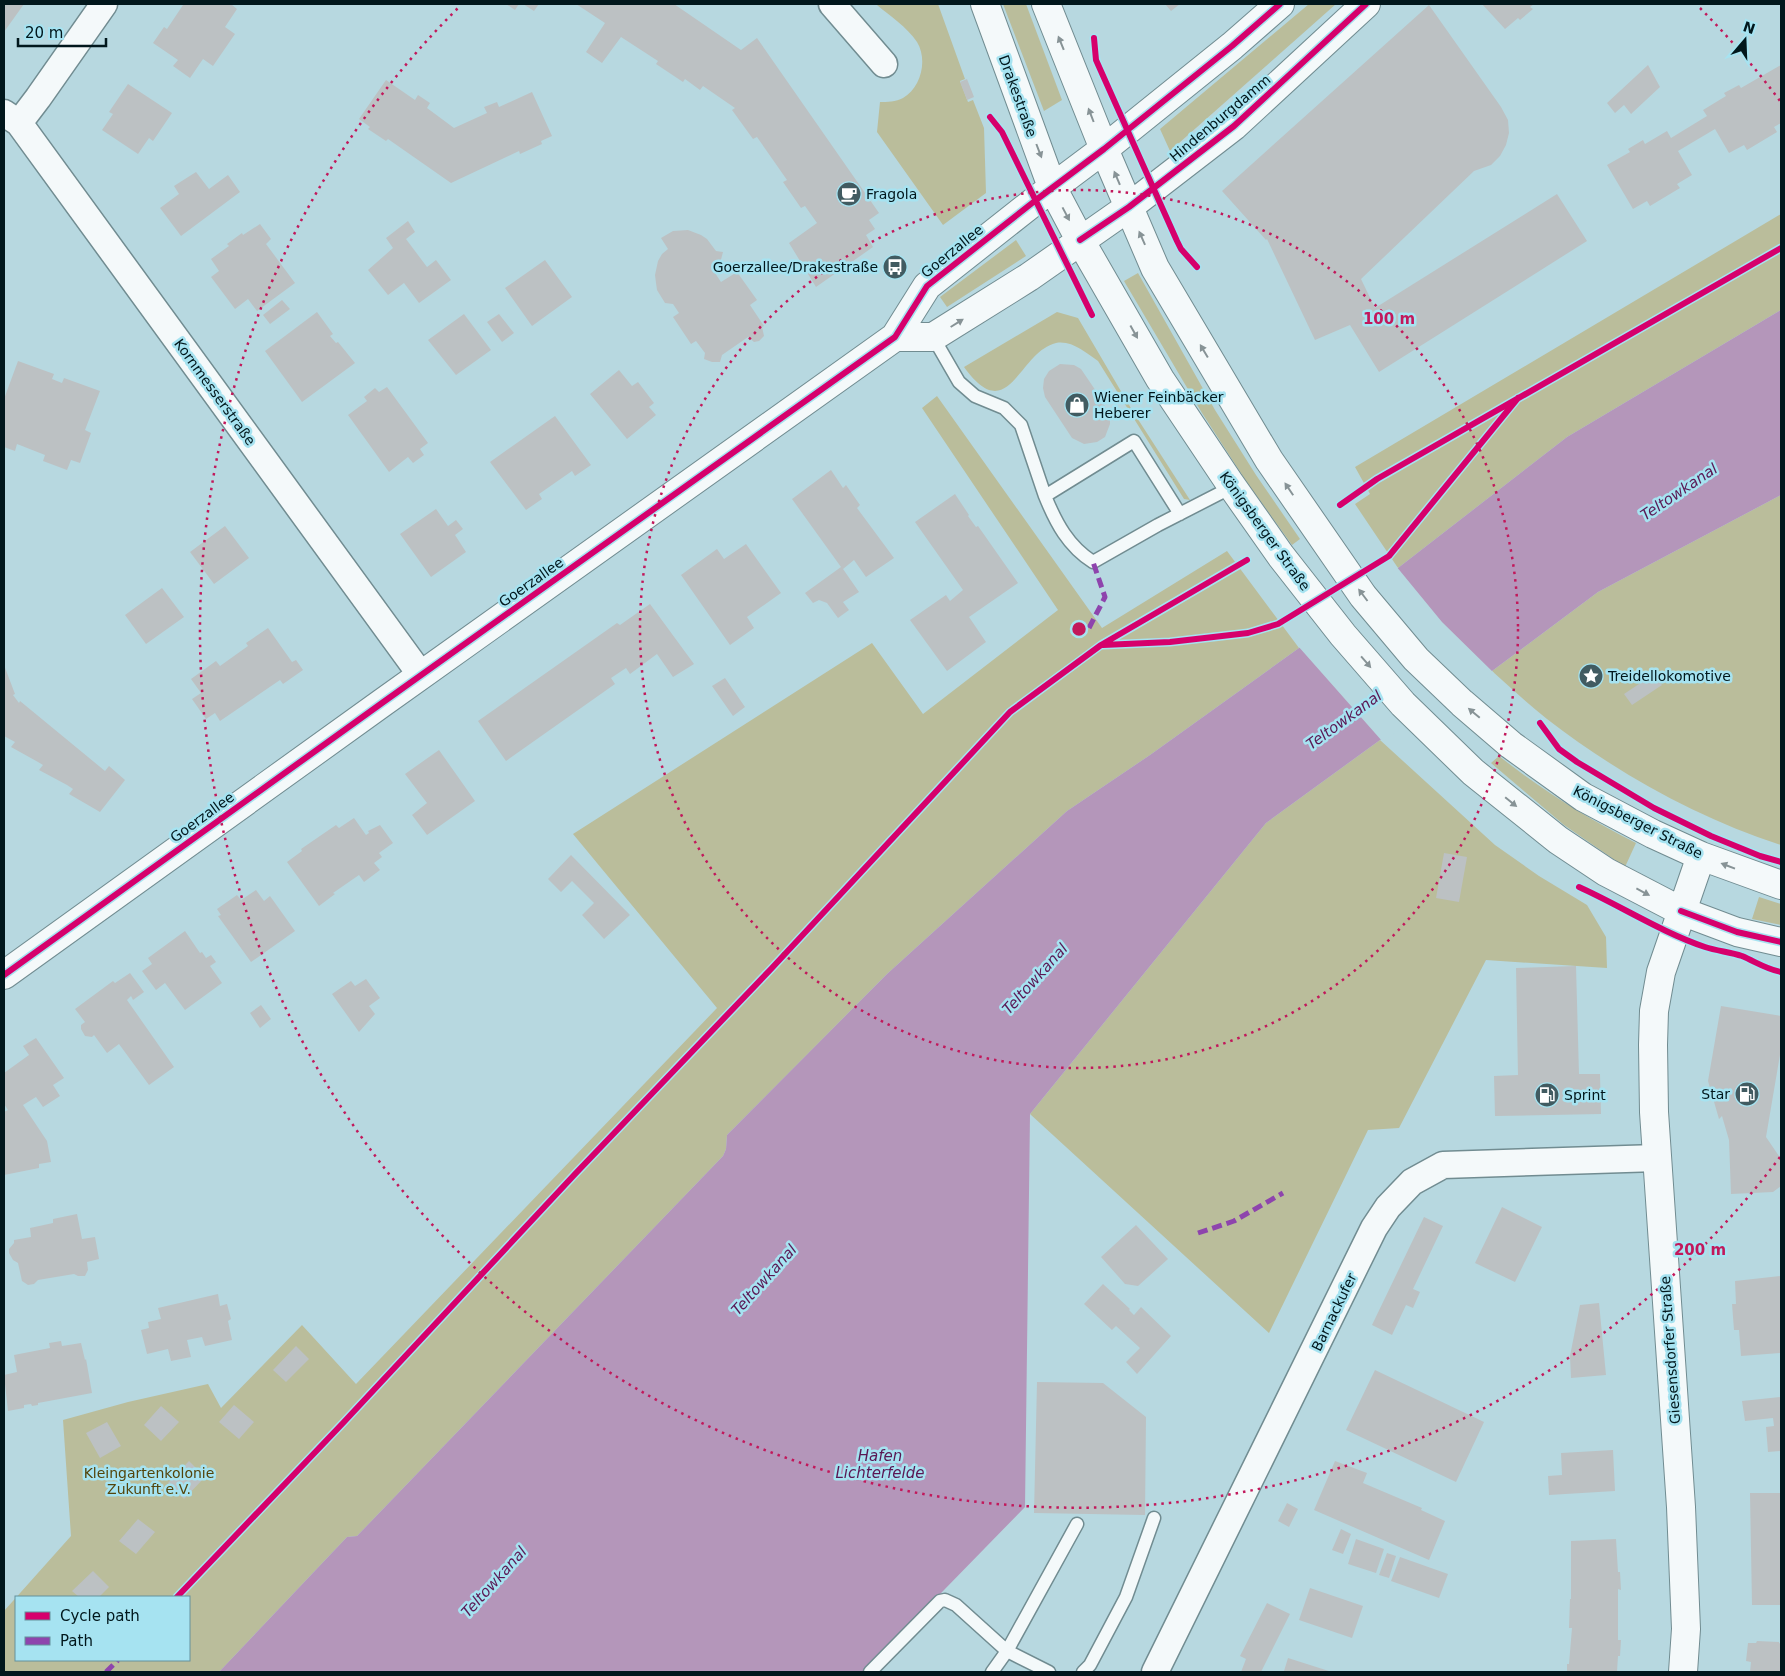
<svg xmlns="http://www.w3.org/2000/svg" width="1785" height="1676" viewBox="0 0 1785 1676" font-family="'DejaVu Sans',sans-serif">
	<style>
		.green { fill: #babd9b; fill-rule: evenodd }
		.water { fill: #b496ba }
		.pier { fill: #b7d8e0 }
		.building { fill: #bcc1c3 }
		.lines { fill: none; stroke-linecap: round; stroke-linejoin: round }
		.lane-casing { stroke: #718c91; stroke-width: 15 }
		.street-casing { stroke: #718c91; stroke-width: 29 }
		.secondary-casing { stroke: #718c91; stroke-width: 30 }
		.lane { stroke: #f4f9fa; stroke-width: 12 }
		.street { stroke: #f4f9fa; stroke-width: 26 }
		.secondary { stroke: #f4f9fa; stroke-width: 28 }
		.quiet { stroke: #8e44ad; stroke-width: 5; stroke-dasharray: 10 5; stroke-linecap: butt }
		.cycleway-casing { stroke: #a6e3f1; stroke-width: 9 }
		.cycleway { stroke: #d6006c; stroke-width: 6 }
		.oneway { fill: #879396 }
		.ring { fill: none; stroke: #c2185b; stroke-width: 2.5; stroke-dasharray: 2.5 5 }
		.labels { text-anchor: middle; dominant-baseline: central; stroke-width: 5; stroke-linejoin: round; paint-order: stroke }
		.street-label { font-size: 14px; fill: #01171c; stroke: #a6e3f1 }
		.poi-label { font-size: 14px; fill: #01171c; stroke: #a6e3f1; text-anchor: start }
		.park-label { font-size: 14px; fill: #53440b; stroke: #a6e3f1 }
		.water-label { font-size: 15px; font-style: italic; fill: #5a1753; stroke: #a6e3f1 }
		.centre { fill: #c2185b; stroke: #a6e3f1; stroke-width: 2.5 }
		.ring-label { font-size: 15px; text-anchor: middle; font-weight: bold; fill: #c2185b; stroke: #a6e3f1; stroke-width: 5; stroke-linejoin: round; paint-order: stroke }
	</style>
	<rect width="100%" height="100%" fill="#b7d8e0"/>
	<path class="green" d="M878,4H938L965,79L960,81L968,102L973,100L984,128L986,193L943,225L877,132L880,102C887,102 896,102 903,98C921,88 928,60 917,42C907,27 890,16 877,5Z
		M1003,4H1026L1062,100L1044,111Z
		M1309,4H1336L1170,151L1160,129Z
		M1781,214V310L1567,437L1398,568L1355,504L1370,494L1355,467Z
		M1016,240L1026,256L947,307L940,297Z
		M1138,273L1215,410L1256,475L1300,539L1292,545L1246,481L1202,413L1124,281Z
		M1057,312L1078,318L1132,410L1190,500L1184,499L1098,361C1086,353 1072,340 1056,343C1018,352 1009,429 964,367Z
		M937,396L1102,628L1227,551L1299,648L1150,755L1067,811L887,974L727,1135L726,1149L723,1156L357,1536L347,1537L219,1672H4V1611L71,1536L63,1420L128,1402L208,1384L221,1408L302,1325L356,1384L717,1008L573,834L872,643L923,714L1058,610L922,408ZM16,1597H189V1660H16Z
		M1781,495V845C1697,818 1617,773 1547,719C1528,704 1510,687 1492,671L1598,592Z
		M1380,740L1495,845L1539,876L1587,905L1606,937L1607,968L1486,960L1399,1128L1368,1130L1269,1333L1030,1114L1266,823Z
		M1499,756C1542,790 1588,819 1636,843L1625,867L1564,825L1491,763Z
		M1759,897L1781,904V925L1752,919Z"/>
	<path class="water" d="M1781,310V495L1598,592L1492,671L1380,740L1266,823L1030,1114L1025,1507L864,1672H219L347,1537L357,1536L723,1156L726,1149L727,1135L887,974L1067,811L1150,755L1299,648L1398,568L1567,437Z"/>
	<path class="pier" d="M1396,566L1442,622L1494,673L1382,741L1298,646Z"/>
	<path class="building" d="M4,4H24L4,32Z
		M182,4H231L237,9L225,27L235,34L213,66L203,59L190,78L173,66L178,60L153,43L164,27L167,29L183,5Z
		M506,4H519L515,10Z
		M523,4H539L534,11Z
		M576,4H674L741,50L757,38L879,213L869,220L875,229L866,235L873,247L816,287L789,243L817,223L805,206L801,208L783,182L787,180L757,137L753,139L732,110L735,108L703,86L700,90L685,79L683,82L656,64L658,61L621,37L602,63L586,52L605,23Z
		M1165,4H1180L1171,11Z
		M1482,4H1534L1530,7L1533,9L1520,20L1518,18L1505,29Z
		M1429,5L1501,107L1508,120L1509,133L1506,145L1500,156L1491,165L1474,171L1361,279L1375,308L1557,194L1587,241L1379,372L1350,325L1315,340L1267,239L1266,240L1222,191Z
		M1648,65L1660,87L1631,114L1624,105L1615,113L1607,103Z
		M1781,65V123L1774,127L1777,132L1747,150L1744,145L1729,153L1715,129L1678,151L1692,175L1677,184L1680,188L1650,206L1647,201L1633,209L1607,165L1630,152L1628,149L1643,140L1645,144L1667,131L1671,138L1707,116L1703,110L1726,96L1724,93L1739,85L1741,88Z
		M967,79L974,97L967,100L960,82Z
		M386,80L415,100L418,95L430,103L427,108L454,128L487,113L484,107L497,102L499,107L532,92L552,136L541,141L542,144L520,154L519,151L451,183L388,139L386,141L368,129L370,127L359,119Z
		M128,84L172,113L153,141L149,138L138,154L102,130L113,114L109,112Z
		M196,172L209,189L228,175L240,192L181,236L160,208L179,194L174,186Z
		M408,221L415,232L406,239L427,267L436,260L451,280L419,303L404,283L388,295L368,270L393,248L386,238Z
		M260,224L271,239L266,244L295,283L257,311L248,299L235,309L211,277L219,271L211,259L229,246L227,244L242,233L243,235Z
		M688,230L701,235L707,239L716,251L723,252L718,271L715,273L721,282L737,272L757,300L750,305L764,326L762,327L764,336L759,341L754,342L748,337L722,355L720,362H712L704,359L705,353L696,341L691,344L673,317L679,313L673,304L665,303L657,290L656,283L655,275L658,261L662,254L668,249L661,238L673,231Z
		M545,260L572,297L532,326L505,288Z
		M282,300L290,309L270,324L263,315Z
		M317,312L333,334L330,336L336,343L338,342L355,363L302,402L265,351Z
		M464,314L491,350L456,375L428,340Z
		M499,314L514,333L502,342L487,322Z
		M18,361L54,374L52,379L62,383L64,378L100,391L85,430L91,433L80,463L71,460L67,470L43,461L45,455L17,444L15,451L4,447V399Z
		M1060,364L1074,365L1081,369L1098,394L1099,393L1102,397L1100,398L1110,415V424L1105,437L1097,442L1084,444L1072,438L1045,397L1043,388L1044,379L1049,371Z
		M619,370L632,386L638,382L654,403L649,407L656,415L627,439L590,394Z
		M387,387L428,443L420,449L424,455L413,463L408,457L389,472L348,415L367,401L364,397L375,388L379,392Z
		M555,416L591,465L575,476L572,471L539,494L542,499L526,510L490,462Z
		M831,470L843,488L846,485L860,505L857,508L894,558L866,577L854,560L843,569L859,592L843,602L849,610L838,618L827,603L819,600L813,603L805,593L841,567L792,499Z
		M955,494L969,515L968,516L976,527L978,526L1018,583L969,617L986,642L947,671L910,620L946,595L950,601L963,590L915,522Z
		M436,509L448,526L456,520L463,529L455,535L466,552L431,577L400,534Z
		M225,526L249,558L214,584L190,552Z
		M746,544L781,593L747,617L754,628L730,645L681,575L717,549L724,559Z
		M162,588L184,617L146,644L125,615Z
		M650,604L694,664L673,677L657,654L630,674L626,668L611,678L615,684L506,761L478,721L617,623L620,625Z
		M268,628L292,662L296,660L303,670L283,684L280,680L220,721L215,713L206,719L192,699L201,693L191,679L216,661L220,666L248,646L246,643Z
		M4,665L15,694L13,695L19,703L20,701L105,771L109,766L125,780L100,812L69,794L73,789L67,785L39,770L43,765L38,762L11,747L15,742L4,736Z
		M1654,674L1662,685L1632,705L1624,694Z
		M725,678L745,707L733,716L712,686Z
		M439,750L475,801L427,835L412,815L427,803L405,774Z
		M354,818L366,835L369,833L368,831L380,825L393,843L379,853L382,857L374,863L380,870L364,882L359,875L333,893L335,894L319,906L287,862L302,851L301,849L336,825L339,828Z
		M1444,853L1467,857L1459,902L1436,898Z
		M571,855L630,915L604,939L582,915L594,903L572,881L561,892L548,879Z
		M256,890L264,901L270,896L295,931L251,962L218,916L221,915L217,909L237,895L241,900Z
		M185,931L200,953L202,952L206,958L211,955L216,962L210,966L222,983L185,1010L165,983L156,990L142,971L152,964L148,958Z
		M1576,966L1579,1074H1600L1601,1114L1495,1116L1494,1076L1518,1075L1516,968Z
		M130,973L144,992L133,1000L131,996L127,1000L174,1067L149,1085L119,1044L107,1053L94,1035L92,1037L85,1036L81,1029V1025L85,1022L75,1009L113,981L115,983Z
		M366,979L380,998L369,1006L375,1014L359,1032L332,994L351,981L355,986Z
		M261,1005L271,1019L260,1028L250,1013Z
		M1721,1006L1781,1016V1049L1766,1137L1781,1159V1186L1773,1192L1731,1194L1729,1140L1722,1116L1719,1119L1708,1081Z
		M36,1038L64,1078L53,1085L60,1096L43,1107L36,1097L23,1105L47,1141L51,1162L39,1164V1168L4,1175V1112L8,1110L4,1104V1073L29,1055L23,1046Z
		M1502,1207L1542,1227L1515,1282L1475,1263Z
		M77,1214L82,1239L95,1237L99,1259L87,1262L88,1270L85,1276H78L74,1274L38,1280L34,1284L28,1285L22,1281L18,1263L13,1260L9,1253V1249L14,1243V1240L31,1237L30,1228L53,1223V1219Z
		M1424,1217L1443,1226L1413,1289L1420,1292L1413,1308L1406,1305L1392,1335L1372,1325Z
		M1136,1225L1168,1259L1138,1286L1125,1284L1101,1257Z
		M1781,1276L1780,1353L1741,1356L1739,1330H1734L1732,1304H1736L1735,1281Z
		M1103,1284L1130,1309L1129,1310L1134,1315L1141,1307L1171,1336L1137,1374L1126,1362L1140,1348L1116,1326L1112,1330L1084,1304Z
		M218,1294L220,1306L227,1304L231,1319L228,1321L232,1340L205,1346L202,1337L187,1340L191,1357L171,1361L168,1349L147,1354L141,1330L149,1328L148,1322L161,1319L158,1308Z
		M1599,1303L1606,1375L1571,1378L1570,1356L1580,1305Z
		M61,1341L62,1346L81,1343L85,1360L86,1359L92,1393L38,1403V1405L32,1406L31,1404L24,1405V1408L8,1411L4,1375L17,1372L14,1355L50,1348L49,1343Z
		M296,1346L309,1359L286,1382L273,1370Z
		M1375,1370L1484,1422L1456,1482L1346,1430Z
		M1037,1382L1103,1383L1146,1417L1145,1515L1034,1513Z
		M1781,1397V1451L1768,1452L1766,1427L1774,1426L1773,1418L1745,1421L1742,1401Z
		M234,1405L254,1422L239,1439L219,1422Z
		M161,1406L179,1422L161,1441L144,1425Z
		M107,1422L121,1446L100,1458L86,1433Z
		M1613,1450L1615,1491L1549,1495L1548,1476L1562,1475L1561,1453Z
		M189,1461L205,1477L184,1499L168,1483Z
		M1335,1461L1367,1473L1363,1483L1422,1508L1421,1510L1445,1521L1429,1560L1314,1510Z
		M1750,1493H1781V1605H1752Z
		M1287,1503L1298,1509L1289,1527L1278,1521Z
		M138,1519L155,1532L136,1554L119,1541Z
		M1341,1529L1351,1534L1343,1554L1332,1550Z
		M1356,1539L1384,1549L1376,1573L1348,1564Z
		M1616,1539L1618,1572H1620L1621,1590L1618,1589V1640H1621L1620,1656H1618L1617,1672H1567V1664H1569L1572,1628H1569L1570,1599H1571V1541Z
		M1387,1553L1396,1556L1389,1578L1379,1575Z
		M1400,1557L1448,1574L1439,1598L1391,1581Z
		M93,1571L109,1587L99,1597H79L72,1591Z
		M1310,1588L1363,1606L1352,1638L1299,1620Z
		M1267,1603L1290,1614L1261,1672H1241L1246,1659L1240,1656Z
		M1757,1641L1779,1642V1643L1781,1644V1672H1750L1751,1662L1746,1661L1748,1643H1756Z
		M1288,1658L1332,1672L1284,1671Z"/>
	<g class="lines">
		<defs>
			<path id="lane" d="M933,337L959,382L975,396L1004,408L1021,425L1045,496L1134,441L1180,514
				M1045,496C1056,523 1068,546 1093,562L1158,525L1232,487
				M870,1672L940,1601L945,1600L956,1605L1007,1651L1049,1672
				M992,1672L1007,1651L1077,1524
				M1083,1672L1090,1665L1126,1597L1154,1518"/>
			<path id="street" d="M832,4L884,64
				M4,113L19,123L421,675
				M19,123L38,98L104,4
				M1155,1672L1374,1228L1388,1207L1412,1182L1443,1165L1657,1158"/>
			<path id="secondary" d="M985,4L1052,187L1080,240L1160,379L1229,482L1281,556L1343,635L1403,704L1473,772L1558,840L1606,872L1681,911L1737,932L1781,942
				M1046,4L1104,149L1155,268L1269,460L1363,596L1416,659L1462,703L1511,745L1583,797L1653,834L1701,856L1781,885
				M895,337H933L1029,277L1129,207L1234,126L1366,4
				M4,975L382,703L895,337L927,286L1036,200L1104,149L1232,46L1280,4
				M1683,1672L1686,1629L1681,1507L1654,1112L1653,1045L1654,1011L1661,972L1701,856"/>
		</defs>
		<use href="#lane" class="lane-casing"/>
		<use href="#street" class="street-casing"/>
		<use href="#secondary" class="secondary-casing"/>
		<use href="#lane" class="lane"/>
		<use href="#street" class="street"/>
		<use href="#secondary" class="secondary"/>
		<path class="quiet" d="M1089,628L1105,597L1093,562
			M1198,1233L1234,1221L1283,1193
			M106,1672L118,1660"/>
		<defs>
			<path id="cycleway" d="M1094,38L1096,60L1177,241L1181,249L1197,267
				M990,117L1002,132L1092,315
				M1080,240L1129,207L1234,126L1366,4
				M1340,505L1377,479L1781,248
				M1103,645L1170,642L1248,633L1278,624L1389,556L1518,398
				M1540,723L1559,749L1577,762L1654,808L1711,836L1760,856L1781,862
				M1579,887C1621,906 1661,932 1705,947C1717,951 1730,952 1742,956C1756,962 1766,969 1781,972
				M1681,911L1737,932L1781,942
				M4,975L382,703L895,337L927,286L1036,200L1104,149L1232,46L1280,4
				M177,1597L343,1423L576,1173L771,969L1010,712L1101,645L1247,560"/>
		</defs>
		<use href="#cycleway" class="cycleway-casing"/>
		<use href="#cycleway" class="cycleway"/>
	</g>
	<defs><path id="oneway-solid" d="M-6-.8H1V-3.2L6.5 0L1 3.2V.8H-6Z" transform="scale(1.25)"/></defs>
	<g class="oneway">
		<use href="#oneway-solid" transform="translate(1061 43) rotate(-112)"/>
		<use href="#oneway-solid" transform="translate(1091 115) rotate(-111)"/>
		<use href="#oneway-solid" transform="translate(1039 151) rotate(69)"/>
		<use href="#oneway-solid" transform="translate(1117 178) rotate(-113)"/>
		<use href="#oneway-solid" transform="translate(1066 214) rotate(62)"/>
		<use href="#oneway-solid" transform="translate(1142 238) rotate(-114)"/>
		<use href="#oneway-solid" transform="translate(957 323) rotate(-32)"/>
		<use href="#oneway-solid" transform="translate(1134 332) rotate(61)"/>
		<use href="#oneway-solid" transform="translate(1204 351) rotate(-121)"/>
		<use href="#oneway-solid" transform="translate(1289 489) rotate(-124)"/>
		<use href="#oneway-solid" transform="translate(1363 595) rotate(-127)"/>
		<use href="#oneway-solid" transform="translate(1366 662) rotate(49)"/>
		<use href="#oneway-solid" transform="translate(1474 713) rotate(-140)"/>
		<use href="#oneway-solid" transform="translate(1511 802) rotate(39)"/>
		<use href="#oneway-solid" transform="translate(1728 866) rotate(-159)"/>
		<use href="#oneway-solid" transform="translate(1643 892) rotate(28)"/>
	</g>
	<g class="ring">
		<circle cx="1079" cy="629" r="439"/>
		<path d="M1780 1157A878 878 0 1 1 458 8M1700 8A878 878 0 0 1 1780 101"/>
	</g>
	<defs>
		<symbol id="cafe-disc" viewBox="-11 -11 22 22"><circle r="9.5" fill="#415b61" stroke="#a6e3f1"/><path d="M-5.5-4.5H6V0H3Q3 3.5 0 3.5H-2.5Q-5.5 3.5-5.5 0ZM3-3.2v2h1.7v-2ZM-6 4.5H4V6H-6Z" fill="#fff"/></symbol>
		<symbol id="bus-disc" viewBox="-11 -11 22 22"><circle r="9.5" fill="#415b61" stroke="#a6e3f1"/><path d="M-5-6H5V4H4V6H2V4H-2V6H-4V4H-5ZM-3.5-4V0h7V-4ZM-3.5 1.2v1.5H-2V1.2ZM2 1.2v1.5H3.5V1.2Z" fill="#fff"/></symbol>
		<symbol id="shop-disc" viewBox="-11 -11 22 22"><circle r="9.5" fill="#415b61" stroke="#a6e3f1"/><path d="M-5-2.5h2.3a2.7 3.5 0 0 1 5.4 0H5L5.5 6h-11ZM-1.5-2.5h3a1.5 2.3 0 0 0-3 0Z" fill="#fff"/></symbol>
		<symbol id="sight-disc" viewBox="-11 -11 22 22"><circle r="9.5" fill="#415b61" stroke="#a6e3f1"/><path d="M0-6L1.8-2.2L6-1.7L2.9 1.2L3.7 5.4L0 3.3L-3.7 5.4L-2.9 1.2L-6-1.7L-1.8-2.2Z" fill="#fff"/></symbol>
		<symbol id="fuel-disc" viewBox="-11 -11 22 22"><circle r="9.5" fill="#415b61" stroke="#a6e3f1"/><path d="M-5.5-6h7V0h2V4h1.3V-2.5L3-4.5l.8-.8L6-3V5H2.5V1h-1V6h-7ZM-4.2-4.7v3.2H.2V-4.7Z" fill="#fff"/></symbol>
	</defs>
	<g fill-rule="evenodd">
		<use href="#cafe-disc" x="835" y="180" width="28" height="28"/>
		<use href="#bus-disc" x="881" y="253" width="28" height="28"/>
		<use href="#shop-disc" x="1063" y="391" width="28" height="28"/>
		<use href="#sight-disc" x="1577" y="662" width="28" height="28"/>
		<use href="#fuel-disc" x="1733" y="1080" width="28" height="28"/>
		<use href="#fuel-disc" x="1533" y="1081" width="28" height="28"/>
	</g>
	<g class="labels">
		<g class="street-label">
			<text transform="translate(1018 96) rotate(70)">Drakestraße</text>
			<text transform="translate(1220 118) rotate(-40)">Hindenburgdamm</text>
			<text transform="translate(952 251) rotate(-39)">Goerzallee</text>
			<text transform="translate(215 392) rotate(54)">Kornmesserstraße</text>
			<text transform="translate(1265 531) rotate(54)">Königsberger Straße</text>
			<text transform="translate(531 582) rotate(-35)">Goerzallee</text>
			<text transform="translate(202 817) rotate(-36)">Goerzallee</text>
			<text transform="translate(1638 822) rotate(27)">Königsberger Straße</text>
			<text transform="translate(1334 1312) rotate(-64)">Barnackufer</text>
			<text transform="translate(1670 1350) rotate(-94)">Giesensdorfer Straße</text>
		</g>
		<g class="poi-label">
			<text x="866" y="194">Fragola</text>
			<text x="878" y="267" text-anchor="end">Goerzallee/Drakestraße</text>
			<text x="1094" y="397">Wiener Feinbäcker<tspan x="1094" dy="16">Heberer</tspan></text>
			<text x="1608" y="676">Treidellokomotive</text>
			<text x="1730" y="1094" text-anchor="end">Star</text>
			<text x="1564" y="1095">Sprint</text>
		</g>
		<g class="park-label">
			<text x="149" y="1473">Kleingartenkolonie<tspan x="149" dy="16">Zukunft e.V.</tspan></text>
		</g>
		<g class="water-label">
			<text transform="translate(1679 492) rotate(-34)">Teltowkanal</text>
			<text transform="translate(1344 720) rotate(-36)">Teltowkanal</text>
			<text transform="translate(1035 979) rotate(-48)">Teltowkanal</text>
			<text transform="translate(764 1280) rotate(-48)">Teltowkanal</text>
			<text x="880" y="1456">Hafen<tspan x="880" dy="17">Lichterfelde</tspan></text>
			<text transform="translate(494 1582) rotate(-48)">Teltowkanal</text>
		</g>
	</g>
	<circle cx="1079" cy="629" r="8" class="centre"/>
	<g class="ring-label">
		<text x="1389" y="324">100 m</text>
		<text x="1700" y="1255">200 m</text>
	</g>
	<rect width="1785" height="1676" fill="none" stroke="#01171c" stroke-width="10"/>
	<rect x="15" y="1596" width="175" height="65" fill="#a6e3f1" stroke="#64919c"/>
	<rect x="25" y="1612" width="25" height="8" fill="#d6006c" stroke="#64919c"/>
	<text x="60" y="1621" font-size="15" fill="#01171c">Cycle path</text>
	<rect x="25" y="1637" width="25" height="8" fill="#8e44ad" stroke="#64919c"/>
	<text x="60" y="1646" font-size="15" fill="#01171c">Path</text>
	<g transform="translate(1745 40) rotate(19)" stroke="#a6e3f1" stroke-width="4" paint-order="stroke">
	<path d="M0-4L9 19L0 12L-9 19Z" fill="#01171c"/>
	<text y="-8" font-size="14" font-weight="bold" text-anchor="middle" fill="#01171c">N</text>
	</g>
	<path d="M18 38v8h88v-8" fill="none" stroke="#01171c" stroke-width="2.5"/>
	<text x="25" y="38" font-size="15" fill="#01171c" stroke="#a6e3f1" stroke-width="4" paint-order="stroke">20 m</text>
</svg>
